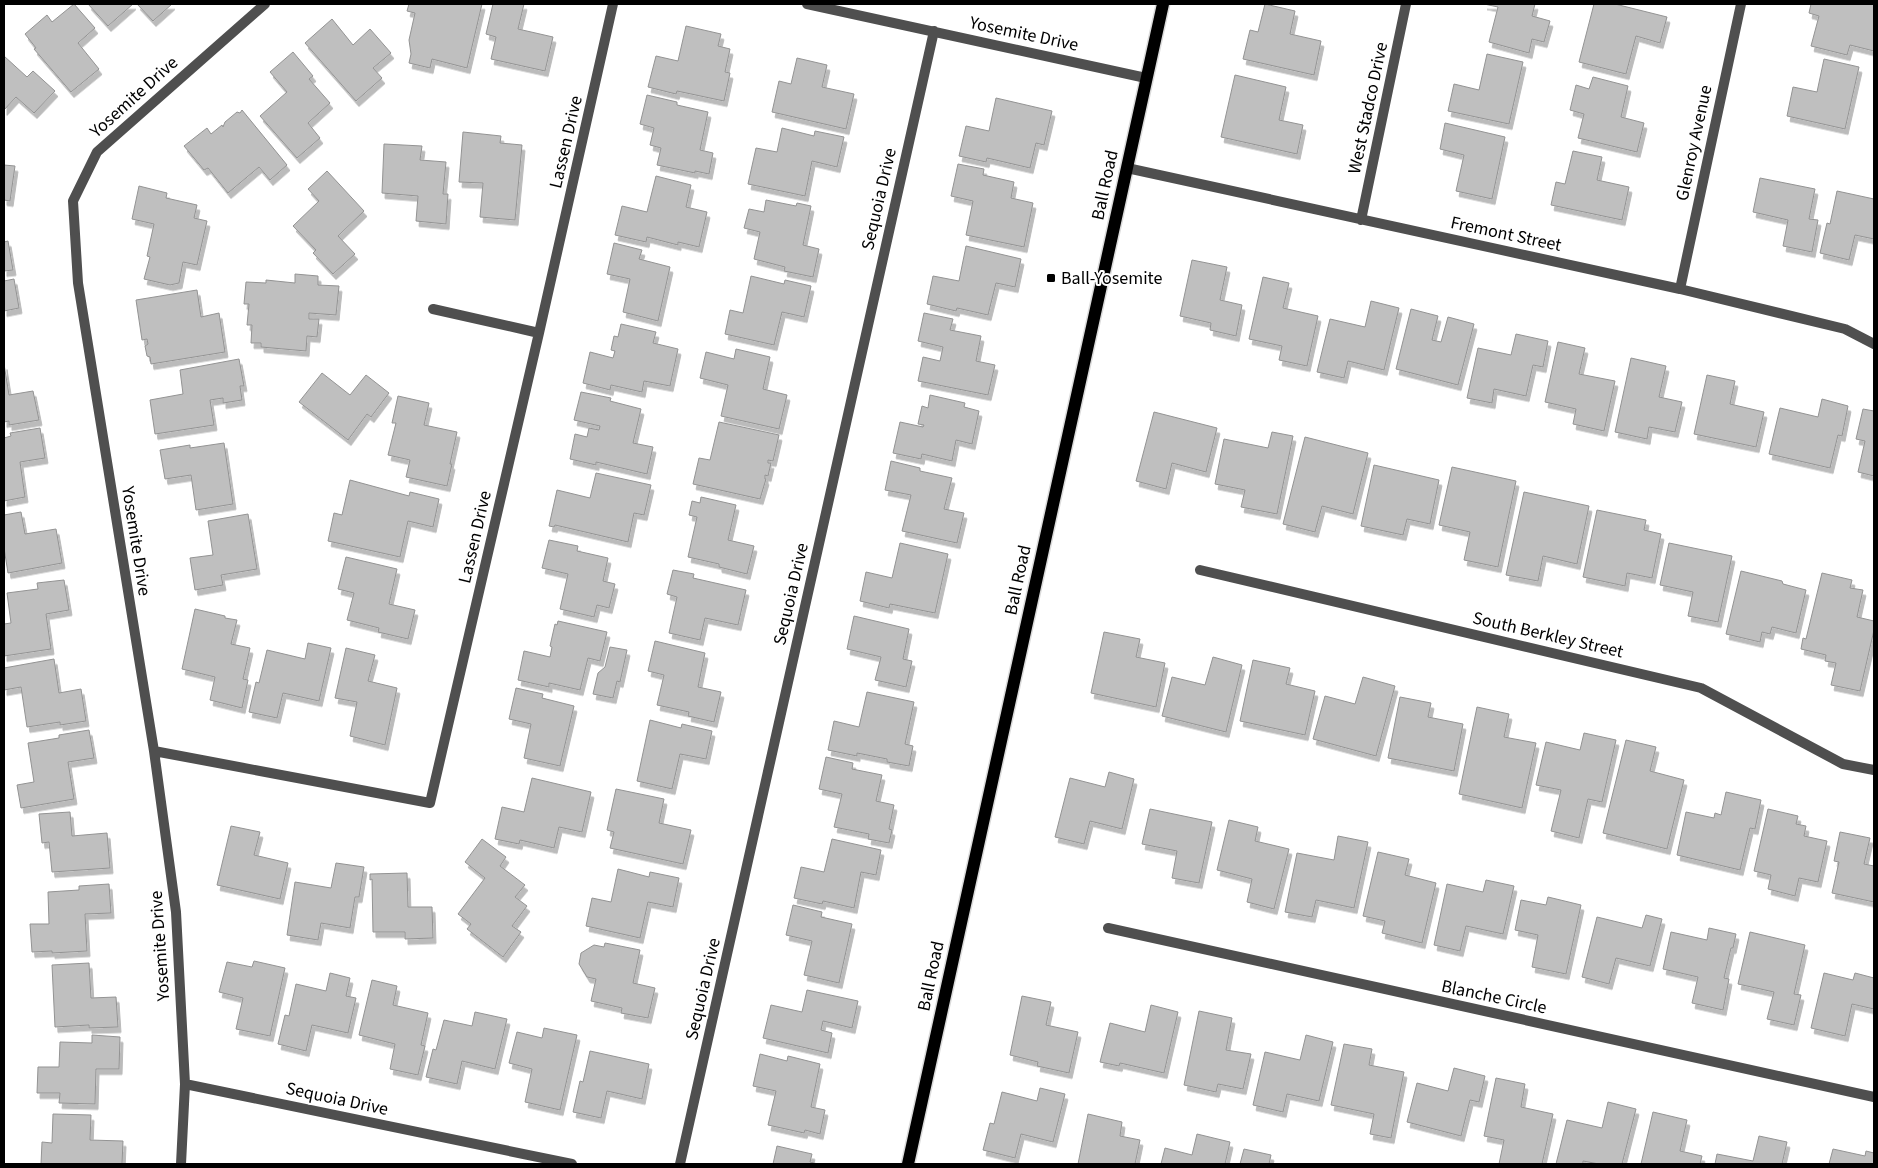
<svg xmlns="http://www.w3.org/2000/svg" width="1878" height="1168" viewBox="0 0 1878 1168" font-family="'Source Sans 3',sans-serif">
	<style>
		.building { fill: #bfbfbf; stroke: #939393; filter: url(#shadow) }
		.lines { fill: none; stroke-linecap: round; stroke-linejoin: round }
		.primary-casing { stroke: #dbdbdb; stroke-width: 15 }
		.street { stroke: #4f4f4f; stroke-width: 10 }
		.primary { stroke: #000; stroke-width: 12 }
		.poi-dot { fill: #000; stroke: #fff; stroke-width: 2 }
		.labels { text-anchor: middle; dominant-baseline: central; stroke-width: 4; stroke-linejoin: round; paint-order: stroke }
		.street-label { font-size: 18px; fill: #000; stroke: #fff }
		.poi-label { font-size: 18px; fill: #000; stroke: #fff; text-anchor: start }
	</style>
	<defs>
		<filter id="shadow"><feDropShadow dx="3" dy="5.5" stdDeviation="0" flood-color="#0004"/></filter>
	</defs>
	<rect width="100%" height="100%" fill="#fff"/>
	<path class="building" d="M74,4L95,28L78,43L99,69L71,92L34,49L36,48L25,34L47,15L52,22Z
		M88,4H133L108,26Z
		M137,4H172L153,21Z
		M409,4H482L467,68L432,59L430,68L409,63L411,54L409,40L415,13L407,11Z
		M493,4H524L518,29L553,37L545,71L491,59L496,37L486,34Z
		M1265,4L1295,11L1290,34L1321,41L1314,75L1243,59L1250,30L1258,32Z
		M1484,4H1535L1532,16L1550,21L1544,42L1532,39L1529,53L1489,42L1498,7Z
		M1594,4H1615L1667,17L1660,43L1636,36L1626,74L1579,62Z
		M1811,4H1874V51L1850,45L1847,55L1811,46L1819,16L1809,13Z
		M332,19L353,45L370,29L391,53L373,68L382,78L356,101L305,43Z
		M686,26L721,34L718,46L730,49L725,72L730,73L724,101L677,91L676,94L648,87L656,56L678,61Z
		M293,52L313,76L309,79L330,103L308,123L320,138L297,158L260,116L287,92L270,72Z
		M1487,54L1523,62L1509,124L1448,111L1454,84L1479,90Z
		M4,56L27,77L33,71L55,91L34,113L16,97L4,110Z
		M797,58L827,65L822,87L854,94L846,129L772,112L779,81L791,84Z
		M1824,59L1859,67L1845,129L1787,116L1793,87L1817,92Z
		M1235,75L1286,87L1279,120L1303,125L1297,154L1221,137Z
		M1593,77L1628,86L1621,117L1644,123L1637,152L1578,138L1584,114L1570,110L1576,85L1589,89Z
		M647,95L677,102V105L708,112L700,150L713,153L709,174L695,171V173L657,165L661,148L650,145L654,128L640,124Z
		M996,98L1052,111L1044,145L1036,143L1030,168L987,158L986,162L959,156L966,126L989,131Z
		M242,110L287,165L270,180L259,167L228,193L208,168L204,170L184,146L207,128L211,134L222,125L223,127L225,122L237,112L240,113Z
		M1445,123L1505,137L1492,199L1456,191L1464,155L1440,149Z
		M782,128L814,136L815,131L844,137L837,167L812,161L805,196L748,184L756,148L777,152Z
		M463,132L501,136L500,143L522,145L515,220L480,217L483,183L459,182Z
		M384,144L422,146L420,160L446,162L443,194H448L446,224L416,221L418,196L382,193Z
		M1573,151L1602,157L1597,180L1629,187L1622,220L1551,205L1556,182L1565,184Z
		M958,164L984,169L983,175L1014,182L1011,198L1033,203L1024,247L966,235L973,201L951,196Z
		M4,165L15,166L10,201L4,200Z
		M327,171L364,211L338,236L355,254L333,274L313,253L316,250L293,226L319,201L308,189Z
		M656,176L691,185L686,207L707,212L699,247L678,242V245L647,237L646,242L615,235L622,206L647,212Z
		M1760,178L1815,189L1809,219L1818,220L1812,252L1783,246L1788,220L1753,212Z
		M139,186L167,193L166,198L197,205L194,218L207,221L197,265L183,262L179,283L170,285L144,279L150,257L147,256L154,224L132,219Z
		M1837,191L1874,199V239L1855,235L1849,260L1820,253L1827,223L1830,224Z
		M766,200L796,206L797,203L811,206L803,245L819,249L813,277L784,271L785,267L754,259L760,232L744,228L749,209L764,212Z
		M8,241L13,270L4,271V242Z
		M614,243L642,250L639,259L670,267L658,321L623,312L630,279L607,274Z
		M966,246L1021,259L1015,287L996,283L988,315L957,308L956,311L927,304L933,276L959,281Z
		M1192,260L1227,267L1220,300L1242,305L1236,336L1210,330L1211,323L1180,316Z
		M295,274L318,276V285L339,286L336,315L309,313V319H319L317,337L307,336L306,351L261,347V343H251L252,325H247L249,304H244L246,282L266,283V280L295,283Z
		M751,276L784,284L785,280L811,286L804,317L782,312L774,345L725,334L730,310L743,313Z
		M1263,277L1289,283L1283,308L1318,316L1307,366L1279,360L1282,346L1249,339Z
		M14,279L19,308L4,311V281Z
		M197,290L201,317L219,313L225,352L151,364L150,357L147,356L145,346L148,344L147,339L142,340L136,300Z
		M1371,301L1399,308L1384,370L1348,361L1344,378L1317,372L1330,319L1365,327Z
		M1411,309L1438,316L1432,340L1441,342L1448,317L1474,324L1458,385L1396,369Z
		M924,313L953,319L950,330L981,336L976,361L995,365L988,395L918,381L923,357L940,361L943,347L918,341Z
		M621,324L656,332L653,343L678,349L670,386L644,381L642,392L611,385L610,390L583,383L590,352L613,358L615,351L611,350L614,336L618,337Z
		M1516,334L1548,341L1543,367L1533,365L1526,396L1494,389L1492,403L1467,398L1478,348L1511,355Z
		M1558,342L1585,348L1579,374L1615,381L1604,431L1573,424L1576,409L1545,402Z
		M736,349L770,357L763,389L787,395L779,429L721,416L728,385L700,378L706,352L734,359Z
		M1631,358L1666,366L1659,397L1682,402L1675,432L1649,427L1647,439L1615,432Z
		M239,359L244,386H240L242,400L223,403V398L210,400L214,425L155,434L150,400L183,394L180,370Z
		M4,364L9,395L33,391L39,420L9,425V421L4,422Z
		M322,373L350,395L366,375L389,393L371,417L367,414L348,440L299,402Z
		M1707,375L1735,381L1730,404L1764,412L1756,447L1694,434Z
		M581,392L611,398L610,401L641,409L633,443L653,447L647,474L596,462V465L570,459L575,434L587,437L589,428L599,430L600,426L574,420Z
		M930,395L965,403L964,407L979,411L972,444L956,440L952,461L922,454L921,459L893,453L900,422L923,427L924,425L918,424L922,406L928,408Z
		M398,396L429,403L424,425L457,432L450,464H452L447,486L406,477L410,460L388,455L396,423H392Z
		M1822,399L1848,406L1842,436L1838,435L1830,468L1769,454L1780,408L1818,417Z
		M1863,409L1874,411V476L1858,472L1865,441L1856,439Z
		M1154,412L1217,428L1206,472L1172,463L1166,489L1136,481Z
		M719,422L779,435L773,461L768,460V463H771L768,476L765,475V479H766L760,499L693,484L699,458L710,460Z
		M40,428L45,458L20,462L25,497L4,501V438L11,436L10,433Z
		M1272,432L1293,436L1277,514L1241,507L1245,490L1215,484L1224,439L1268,448Z
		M1305,437L1368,453L1353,514L1322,506L1315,532L1283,524Z
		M224,443L233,504L196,510L191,475L165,479L160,450L190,445V448Z
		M891,461L920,468V471L952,478L944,509L964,513L957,543L902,531L911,495L885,490Z
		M1374,465L1439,480L1430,524L1407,519L1403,535L1361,526Z
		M1452,467L1516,481L1498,567L1464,560L1470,532L1439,525Z
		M596,473L651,485L644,515L634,513L628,542L555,525L554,527L549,526L557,490L590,498Z
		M350,480L409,496L410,492L439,499L433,527L408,521L400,557L328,541L334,513L342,515Z
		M1524,492L1589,506L1577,564L1543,556L1538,581L1506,575Z
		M701,497L736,505L728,540L754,546L747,574L719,567V564L688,557L697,517L689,515L692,501L700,503Z
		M1597,510L1646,520L1644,530L1661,534L1652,578L1627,573L1625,586L1583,577Z
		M21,512L25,534L56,529L62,563L8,573L4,548V515Z
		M248,514L257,569L221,575L223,585L195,590L190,558L213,555L208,521Z
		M549,540L578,546L577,551L608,558L603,581L615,584L609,608L597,605L594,617L560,609L568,574L542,568Z
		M900,543L948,554L935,613L890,604L889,608L860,601L866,572L892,578Z
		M1669,543L1732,556L1718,622L1688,616L1693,592L1660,585Z
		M346,557L397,569L389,604L415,610L408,639L378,632L379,628L347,620L354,593L338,589Z
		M673,570L694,574L693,578L746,590L738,625L705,618L700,640L669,633L677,597L667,594Z
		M1741,571L1782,581L1783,584L1806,590L1796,633L1772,627L1770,634L1762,632L1760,642L1726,634Z
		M1822,573L1852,580L1850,588L1863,590L1857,617L1874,621V630L1860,691L1831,685L1836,663L1825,661L1826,655L1801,649L1803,638L1806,639Z
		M64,580L69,610L46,614L51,649L4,656V624L11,623L7,593L38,589L37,583Z
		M195,609L225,616V618L237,620L231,644L250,648L243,679L248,680L242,708L210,700L215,677L182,669Z
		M854,616L909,629L903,659L912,661L906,687L875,680L881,657L847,649Z
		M558,621L607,632L600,661L588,658L580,690L549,683V687L518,680L524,651L550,657L552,647L550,646L555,624L557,625Z
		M1104,632L1140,639L1136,657L1165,663L1156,707L1091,693Z
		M655,641L705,653L698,687L721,692L714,722L688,716L689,712L657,705L664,675L648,671Z
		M308,643L331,648L319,701L283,693L277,718L249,712L256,682L259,683L267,650L305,659Z
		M610,647L627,650L620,682L617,681L613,698L593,694L598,673L605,667Z
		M346,648L375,655L368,681L397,688L385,745L350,736L357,702L335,698Z
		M1213,657L1242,665L1226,732L1162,716L1172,677L1205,685Z
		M54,659L59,693L81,689L86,721L60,725V722L27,727L21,687L4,690V668Z
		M1253,660L1290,668L1286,684L1315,691L1305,735L1240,721Z
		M1363,677L1395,686L1376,756L1313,739L1325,696L1355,704Z
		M516,688L543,694L542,698L574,706L560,766L524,758L531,724L509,719Z
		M867,692L914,702L905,744L913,746L909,766L887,762V759L857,753V756L828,750L834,721L859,727Z
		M1400,697L1431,703L1428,717L1463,724L1454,771L1388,758Z
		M1477,707L1509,714L1504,737L1536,743L1522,808L1459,794Z
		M650,720L681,728L682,724L712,731L706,759L680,754L672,789L637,781Z
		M89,730L94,758L68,762L74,799L21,808L17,785L34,782L28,743L59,738V735Z
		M1584,733L1616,740L1602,802L1588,799L1579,838L1551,831L1561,790L1536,785L1546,742L1580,750Z
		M1626,740L1656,747L1650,771L1684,780L1667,849L1603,833Z
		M826,757L853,763L852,769L882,775L876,801L894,805L889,829L892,830L889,843L868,839L869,834L834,827L842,794L819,789Z
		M1109,772L1134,779L1122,829L1090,821L1084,844L1055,837L1070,778L1105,787Z
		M532,778L591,792L582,832L559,827L554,848L520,840L519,844L495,839L502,807L524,812Z
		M616,789L664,799L659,823L691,830L683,864L610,848L614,832L607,830Z
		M1726,792L1761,800L1755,829L1750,828L1740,870L1677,855L1686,812L1714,818L1715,813L1721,815Z
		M1150,809L1212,822L1199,883L1172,878L1177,851L1142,844Z
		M1768,809L1798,816L1796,824L1806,826L1804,836L1827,841L1818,882L1799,878L1795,896L1768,889L1771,875L1754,871Z
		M70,812L72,836L107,833L110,868L52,872L49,842L42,843L39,814Z
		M1229,820L1258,827L1255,841L1289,849L1274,909L1247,902L1252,879L1217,870Z
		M231,826L260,832L254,855L288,863L280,899L217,885Z
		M1840,832L1870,838L1864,864L1874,866V902L1832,893L1839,862L1834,861Z
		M1338,836L1368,842L1354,908L1316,900L1312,917L1285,912L1297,853L1334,860Z
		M482,839L506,857L500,866L525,885L515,897L527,906L512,926L521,932L503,957L467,929L471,924L458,914L485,878L465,862Z
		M832,839L881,850L876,875L861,872L854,908L823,901L822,904L794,898L801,867L824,872Z
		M1378,852L1409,859L1405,875L1436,883L1422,943L1382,933L1385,921L1363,916Z
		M336,863L364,867L359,897H355L350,928L321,923L318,940L287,935L295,882L331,888Z
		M618,869L649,877L650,872L679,878L673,907L648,902L640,938L586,926L592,898L611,902Z
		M407,873L408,907H432L433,938L405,939V932H373L372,879L370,880V874Z
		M1486,880L1514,886L1503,934L1466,926L1460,951L1434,945L1447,884L1483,892Z
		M109,884L111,913L85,914L87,951L52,953V951L32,952L30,924H49L48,892L79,890V886Z
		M1548,897L1581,905L1566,974L1532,967L1538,935L1515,930L1521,900L1546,905Z
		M793,905L822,912L821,917L852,924L839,983L804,975L812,941L786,935Z
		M1646,915L1662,919L1650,966L1616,958L1609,984L1582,977L1597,917L1642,928Z
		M1709,928L1736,934L1733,948H1731L1724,978L1729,979L1723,1010L1692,1003L1698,977L1663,969L1671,932L1707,940Z
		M1750,932L1805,945L1794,994L1801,995L1794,1025L1767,1019L1774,992L1738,984Z
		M605,943L640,950L633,983L655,988L648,1018L621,1013L622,1008L591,1001L596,979L587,977L579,964L581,953L594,945L604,947Z
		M254,961L285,968L270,1036L236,1029L243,998L219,992L227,962L252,967Z
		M89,963L91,998L116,997L118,1027L89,1028V1025L55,1027L52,965Z
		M330,973L350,978L346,996L356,998L348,1033L312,1025L306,1051L278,1044L285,1015L289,1016L296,984L326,991Z
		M1824,973L1853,980L1855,973L1874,978V1009L1852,1004L1845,1036L1811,1028Z
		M372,980L397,986L393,1005L428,1013L421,1045L425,1046L418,1075L390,1069L395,1044L359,1035Z
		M807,990L858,1001L852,1028L823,1021L821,1030L832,1033L828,1053L763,1038L771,1005L802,1012Z
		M1022,996L1051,1002L1046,1025L1078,1032L1069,1073L1037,1066L1038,1062L1010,1055Z
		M1151,1005L1178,1012L1164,1073L1120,1063L1119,1066L1100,1062L1110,1023L1145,1032Z
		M1199,1011L1232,1018L1226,1050L1251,1054L1243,1089L1218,1084L1216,1092L1184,1085Z
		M475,1012L507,1019L495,1069L462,1061L457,1084L426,1077L433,1049L436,1050L444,1020L472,1026Z
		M544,1028L577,1035L560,1110L525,1102L532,1069L509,1063L517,1032L542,1038Z
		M92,1035L120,1037L119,1069H96L95,1104L59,1103L60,1093H37L38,1067H59L60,1042L92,1043Z
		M1306,1035L1333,1042L1319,1101L1287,1094L1283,1112L1253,1105L1265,1052L1300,1060Z
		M1344,1044L1372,1049L1369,1065L1404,1072L1391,1138L1370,1134L1374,1114L1331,1105Z
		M590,1051L649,1064L642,1099L607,1091L601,1118L573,1112L580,1081L583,1082Z
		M760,1054L787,1061L788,1056L820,1064L811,1107L825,1110L820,1134L805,1130L804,1133L768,1125L776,1091L753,1086Z
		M1454,1068L1485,1076L1479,1102L1470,1100L1461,1136L1407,1122L1417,1083L1448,1091Z
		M1496,1078L1525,1084L1521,1107L1553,1114L1542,1164H1499L1504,1140L1484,1136Z
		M1040,1088L1065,1094L1053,1142L1021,1134L1015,1158L983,1150L990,1123L994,1124L1002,1092L1037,1101Z
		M1608,1102L1636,1109L1622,1164H1599L1583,1161V1164H1556L1567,1120L1602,1128Z
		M1653,1112L1687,1120L1680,1151L1702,1156L1700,1164H1641Z
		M53,1114L91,1115L90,1140L123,1141L122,1164H41L42,1142L52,1143Z
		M1088,1114L1122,1122L1120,1136L1140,1140L1135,1164H1078Z
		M1197,1134L1230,1142L1225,1164H1161L1165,1148L1192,1155Z
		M1759,1136L1787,1142L1782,1164H1715L1717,1154L1753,1161Z
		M777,1146L812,1154L810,1162L818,1164H773Z
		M1244,1149L1271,1155L1269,1164H1240Z
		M1833,1149L1865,1156L1866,1151L1874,1153V1164H1829Z"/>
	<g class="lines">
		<defs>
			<path id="primary" d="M908,1164L1163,4"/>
		</defs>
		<use href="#primary" class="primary-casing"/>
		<path class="street" d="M807,4L1146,78
			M1127,168L1680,289L1845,329L1874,344
			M1361,220L1406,4
			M1680,289L1741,4
			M433,309L539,333
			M1200,570L1701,688L1843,764L1874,770
			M154,751L430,803L539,333L613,4
			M1108,928L1874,1097
			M185,1084L572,1164
			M181,1164L185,1084L176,912L154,751L78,283L73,201L97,152L265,4
			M680,1164L934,31"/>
		<use href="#primary" class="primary"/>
	</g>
	<rect class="poi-dot" x="1046" y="273" width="10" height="10" rx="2.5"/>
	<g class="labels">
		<g class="street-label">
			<text transform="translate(1024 34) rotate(12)">Yosemite Drive</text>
			<text transform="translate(134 97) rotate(-42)">Yosemite Drive</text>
			<text transform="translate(1368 108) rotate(-78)">West Stadco Drive</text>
			<text transform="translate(566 142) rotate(-77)">Lassen Drive</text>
			<text transform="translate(1694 143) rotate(-78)">Glenroy Avenue</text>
			<text transform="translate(1105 185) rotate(-78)">Ball Road</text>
			<text transform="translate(879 199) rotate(-77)">Sequoia Drive</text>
			<text transform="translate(1506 234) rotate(12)">Fremont Street</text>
			<text transform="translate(475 537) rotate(-77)">Lassen Drive</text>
			<text transform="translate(136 541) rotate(81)">Yosemite Drive</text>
			<text transform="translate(1018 580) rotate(-78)">Ball Road</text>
			<text transform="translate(791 594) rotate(-77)">Sequoia Drive</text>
			<text transform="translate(1548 635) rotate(13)">South Berkley Street</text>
			<text transform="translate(160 946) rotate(-94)">Yosemite Drive</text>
			<text transform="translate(931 976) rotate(-78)">Ball Road</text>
			<text transform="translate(703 989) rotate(-77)">Sequoia Drive</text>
			<text transform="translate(1494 997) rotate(12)">Blanche Circle</text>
			<text transform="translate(337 1099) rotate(12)">Sequoia Drive</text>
		</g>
		<g class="poi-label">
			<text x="1061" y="278">Ball-Yosemite</text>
		</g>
	</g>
	<rect width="1878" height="1168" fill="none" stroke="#000000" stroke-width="10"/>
</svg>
